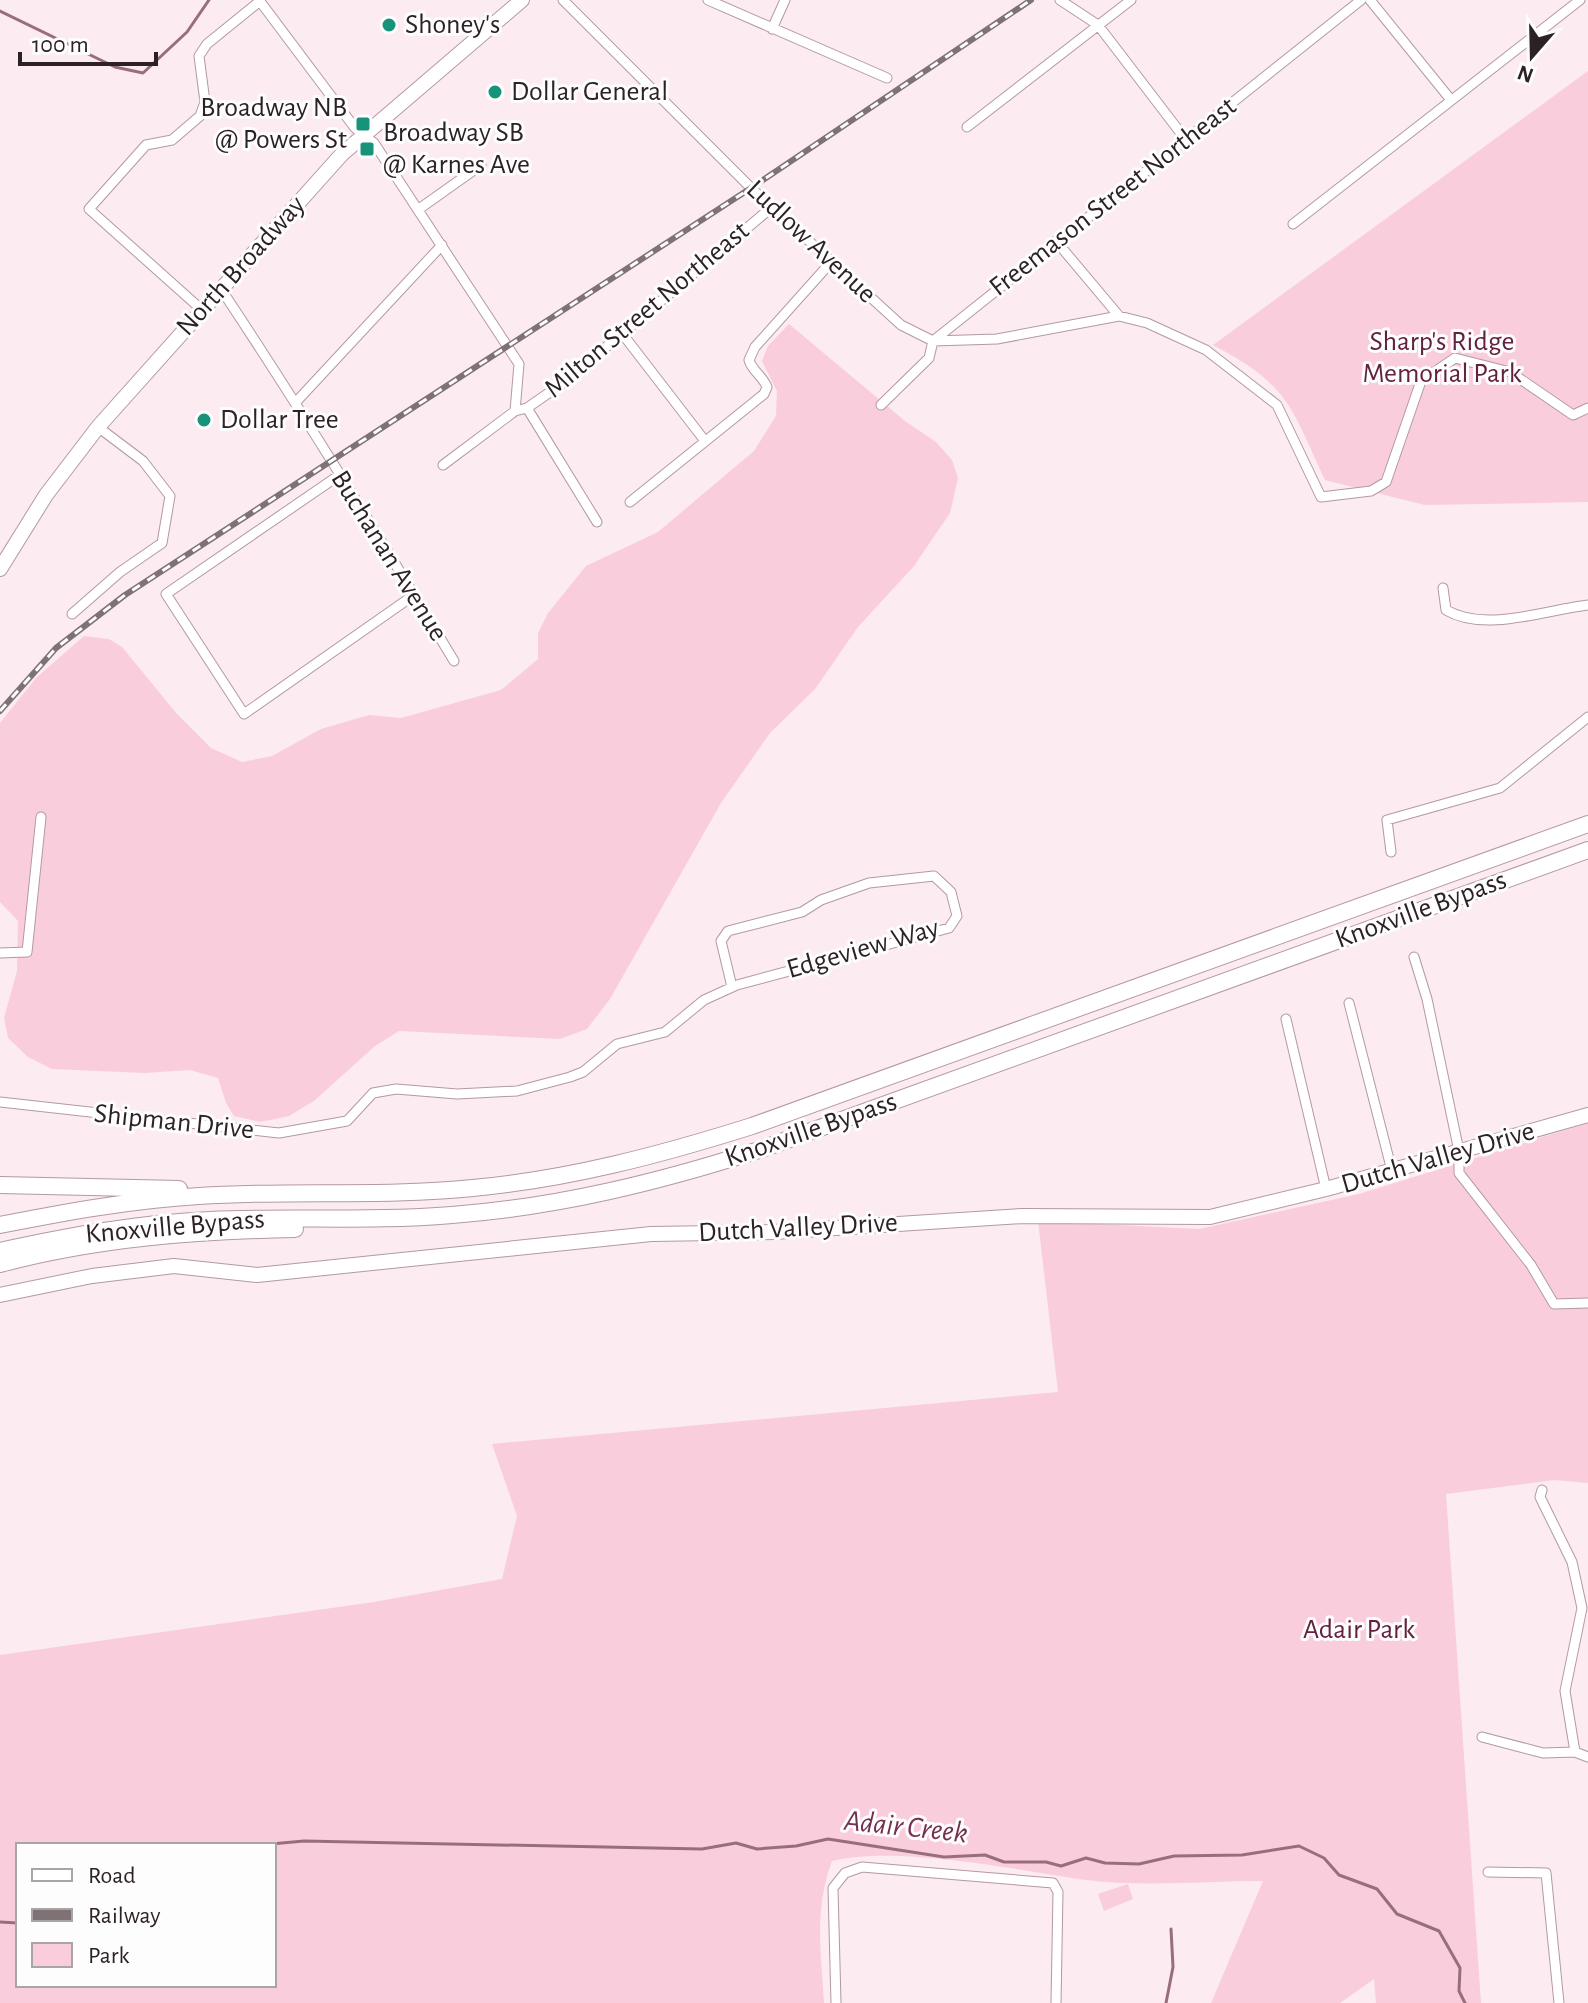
<svg xmlns="http://www.w3.org/2000/svg" width="1588" height="2003" viewBox="0 0 1588 2003" font-family="'Alegreya Sans',sans-serif">
	<style>
		.green { fill: #facddd; fill-rule: evenodd }
		.lines { fill: none; stroke-linecap: round; stroke-linejoin: round }
		.stream { stroke: #986e7d; stroke-width: 3 }
		.street-casing { stroke: #b399a2; stroke-width: 11 }
		.secondary-casing { stroke: #b399a2; stroke-width: 16 }
		.primary-casing { stroke: #b399a2; stroke-width: 16 }
		.highway-casing { stroke: #b399a2; stroke-width: 18 }
		.street { stroke: #fff; stroke-width: 9 }
		.secondary { stroke: #fff; stroke-width: 14 }
		.primary { stroke: #fff; stroke-width: 14 }
		.highway { stroke: #fff; stroke-width: 16 }
		.rail-casing { stroke: #7e7275; stroke-width: 6 }
		.rail { stroke: #fdfdfd; stroke-width: 3; stroke-dasharray: 9; stroke-linecap: butt }
		.poi-dot { fill: #169379; stroke: #fdfdfd; stroke-width: 3 }
		.labels { text-anchor: middle; dominant-baseline: central; stroke-width: 6; stroke-linejoin: round; paint-order: stroke }
		.poi-label { font-size: 28px; fill: #2c2225; stroke: #fdfdfd; text-anchor: start }
		.street-label { font-size: 28px; fill: #2c2225; stroke: #fdfdfd }
		.park-label { font-size: 28px; fill: #64203f; stroke: #fdfdfd }
		.water-label { font-size: 30px; font-style: italic; fill: #76304f; stroke: #fdfdfd }
	</style>
	<rect width="100%" height="100%" fill="#fcebf0"/>
	<path class="green" d="M1588,71V502L1425,505L1325,480C1290,405 1289,385 1213,345Z
		M789,324L905,421L936,442L952,460L958,478L950,513L914,566L858,627L815,689L770,733L721,803L610,999L587,1029L560,1039L399,1031L375,1046L314,1101L289,1116L260,1122L234,1116L226,1103L218,1078L190,1070L144,1073L52,1069L28,1057L8,1038L4,1018L17,971L18,921L0,902V723L36,678L84,636L109,639L122,647L177,714L211,748L242,762L272,756L321,729L369,715L401,718L501,690L538,659V633L548,613L586,566L658,532L754,451L776,416L777,391L762,361L768,346Z
		M1588,1123V1483L1554,1480L1446,1494L1481,2003H1376L1374,1979L1340,2003H1211L1263,1881C1207,1881 1140,1887 1086,1880C1016,1870 899,1845 832,1861C814,1910 821,1952 824,2003H0V1655L374,1602L502,1579L517,1516L492,1444L1058,1392L1038,1221L1199,1229L1359,1194ZM18,1845H274V1985H18Z
		M1128,1884L1133,1899L1104,1911L1098,1894Z"/>
	<g class="lines">
		<path class="stream" d="M0,11L115,67L143,73L187,32L209,0
			M228,1845H250
			M260,1845L304,1841L702,1849L736,1843L757,1849L796,1846L828,1839L944,1857L985,1855L1004,1862H1046L1061,1866L1086,1858L1105,1863L1139,1864L1174,1856L1242,1855L1299,1846L1324,1858L1339,1875L1377,1889L1397,1914L1439,1931L1460,1968L1459,1991L1465,2003
			M0,1922L18,1923
			M1166,2003L1173,1967L1171,1929"/>
		<defs>
			<path id="street" d="M259,0L355,128L374,143L519,364L515,411
				M563,0L751,188L901,325L933,341L997,339L1119,316L1147,323L1206,350L1277,405L1321,497L1371,491L1386,482L1421,381L1455,358L1510,372L1573,415L1588,408
				M708,0L887,78
				M1060,0L1098,25L1186,140
				M1370,0L1451,100
				M772,29L785,0
				M967,127L1131,0
				M419,209L481,165
				M1293,224L1580,0
				M1056,241L1119,316
				M221,289C302,411 379,536 454,661
				M202,310L89,209L146,145L172,140L200,116L205,102L199,56L207,44L260,1
				M621,332L705,441
				M296,402L442,245
				M881,405L929,358L933,341L1361,0
				M527,408L597,522
				M443,465L515,411L527,408L566,381L772,207
				M338,476L166,594L244,714L414,595
				M630,502L764,394L767,387C763,376 752,371 749,360L755,347L832,261
				M1443,588L1446,610C1485,633 1545,610 1588,605
				M72,614L120,572L162,543L170,496L143,461L98,427
				M1391,852L1387,820L1500,788L1588,717
				M0,953L27,952L41,817
				M1414,957L1427,999L1459,1151V1173L1531,1265L1554,1304L1588,1303
				M1349,1003L1392,1171
				M1286,1019L1326,1189
				M0,1102L279,1133L347,1121L373,1093L396,1089L457,1094L517,1091L570,1077L583,1072L617,1044L665,1032L704,1000L737,985L949,928L957,916L951,892L934,876L869,883L821,900L802,912L728,931L721,941L732,987
				M1542,1490L1540,1497L1572,1562L1582,1608L1565,1691L1575,1752
				M1482,1737L1543,1753L1575,1752L1588,1757
				M1488,1872L1546,1873L1559,2003
				M836,2003L833,1888L845,1873L862,1867L1053,1883L1058,1892L1056,2003"/>
			<path id="secondary" d="M0,1295L92,1276L174,1266L257,1275L651,1234L774,1232L1022,1216L1210,1217L1326,1189L1588,1115"/>
			<path id="primary" d="M0,569L46,495L98,427L342,154L522,0"/>
			<path id="highway" d="M0,1185L179,1189
				M0,1225C66,1212 132,1200 199,1196C290,1190 382,1197 473,1188C569,1179 660,1155 752,1126L1588,824
				M0,1251C69,1236 139,1223 210,1220C290,1216 371,1222 452,1215C558,1207 659,1182 759,1150L1588,850
				M0,1264C97,1238 195,1231 295,1229"/>
		</defs>
		<use href="#street" class="street-casing"/>
		<use href="#secondary" class="secondary-casing"/>
		<use href="#primary" class="primary-casing"/>
		<use href="#highway" class="highway-casing"/>
		<use href="#street" class="street"/>
		<use href="#secondary" class="secondary"/>
		<use href="#primary" class="primary"/>
		<use href="#highway" class="highway"/>
		<defs>
			<path id="rail" d="M0,711L56,648L125,595L751,188L1031,0"/>
		</defs>
		<use href="#rail" class="rail-casing"/>
		<use href="#rail" class="rail"/>
	</g>
	<g class="poi-dot">
		<circle cx="389" cy="25" r="8"/>
		<circle cx="495" cy="92" r="8"/>
		<rect x="355" y="116" width="16" height="16" rx="4"/>
		<rect x="359" y="141" width="16" height="16" rx="4"/>
		<circle cx="204" cy="420" r="8"/>
	</g>
	<g class="labels">
		<g class="poi-label">
			<text x="405" y="25">Shoney's</text>
			<text x="511" y="92">Dollar General</text>
			<text x="347" y="108" text-anchor="end">Broadway NB<tspan x="347" dy="32">@ Powers St</tspan></text>
			<text x="383" y="133">Broadway SB<tspan x="383" dy="32">@ Karnes Ave</tspan></text>
			<text x="220" y="420">Dollar Tree</text>
		</g>
		<g class="street-label">
			<text transform="translate(1113 197) rotate(-38)">Freemason Street Northeast</text>
			<text transform="translate(811 242) rotate(43)">Ludlow Avenue</text>
			<text transform="translate(241 266) rotate(-48)">North Broadway</text>
			<text transform="translate(647 310) rotate(-40)">Milton Street Northeast</text>
			<text transform="translate(389 556) rotate(58)">Buchanan Avenue</text>
			<text transform="translate(1421 910) rotate(-20)">Knoxville Bypass</text>
			<text transform="translate(863 949) rotate(-16)">Edgeview Way</text>
			<text transform="translate(174 1122) rotate(6)">Shipman Drive</text>
			<text transform="translate(811 1130) rotate(-19)">Knoxville Bypass</text>
			<text transform="translate(1438 1158) rotate(-16)">Dutch Valley Drive</text>
			<text transform="translate(175 1227) rotate(-5)">Knoxville Bypass</text>
			<text transform="translate(798 1228) rotate(-3)">Dutch Valley Drive</text>
		</g>
		<g class="park-label">
			<text x="1442" y="342">Sharp's Ridge<tspan x="1442" dy="32">Memorial Park</tspan></text>
			<text x="1359" y="1630">Adair Park</text>
		</g>
		<g class="water-label">
			<text transform="translate(906 1827) rotate(6)">Adair Creek</text>
		</g>
	</g>
	<rect x="16" y="1843" width="260" height="144" fill="#fdfdfd" stroke="#a9a5a7" stroke-width="2"/>
	<rect x="32" y="1869" width="40" height="12" fill="#ffffff" stroke="#a9a5a7" stroke-width="2"/>
	<text x="88" y="1883" font-size="24" fill="#2c2225">Road</text>
	<rect x="32" y="1909" width="40" height="12" fill="#7e7275" stroke="#a9a5a7" stroke-width="2"/>
	<text x="88" y="1923" font-size="24" fill="#2c2225">Railway</text>
	<rect x="32" y="1943" width="40" height="24" fill="#facddd" stroke="#a9a5a7" stroke-width="2"/>
	<text x="88" y="1963" font-size="24" fill="#2c2225">Park</text>
	<g transform="translate(1532 56) rotate(200)" stroke="#fdfdfd" stroke-width="6" paint-order="stroke">
	<path d="M0-6L14 30L0 20L-14 30Z" fill="#2c2225"/>
	<text y="-12" font-size="22" font-weight="bold" text-anchor="middle" fill="#2c2225">N</text>
	</g>
	<path d="M20 52v12h136v-12" fill="none" stroke="#2c2225" stroke-width="4"/>
	<text x="32" y="52" font-size="24" fill="#2c2225" stroke="#fdfdfd" stroke-width="6" paint-order="stroke">100 m</text>
</svg>
